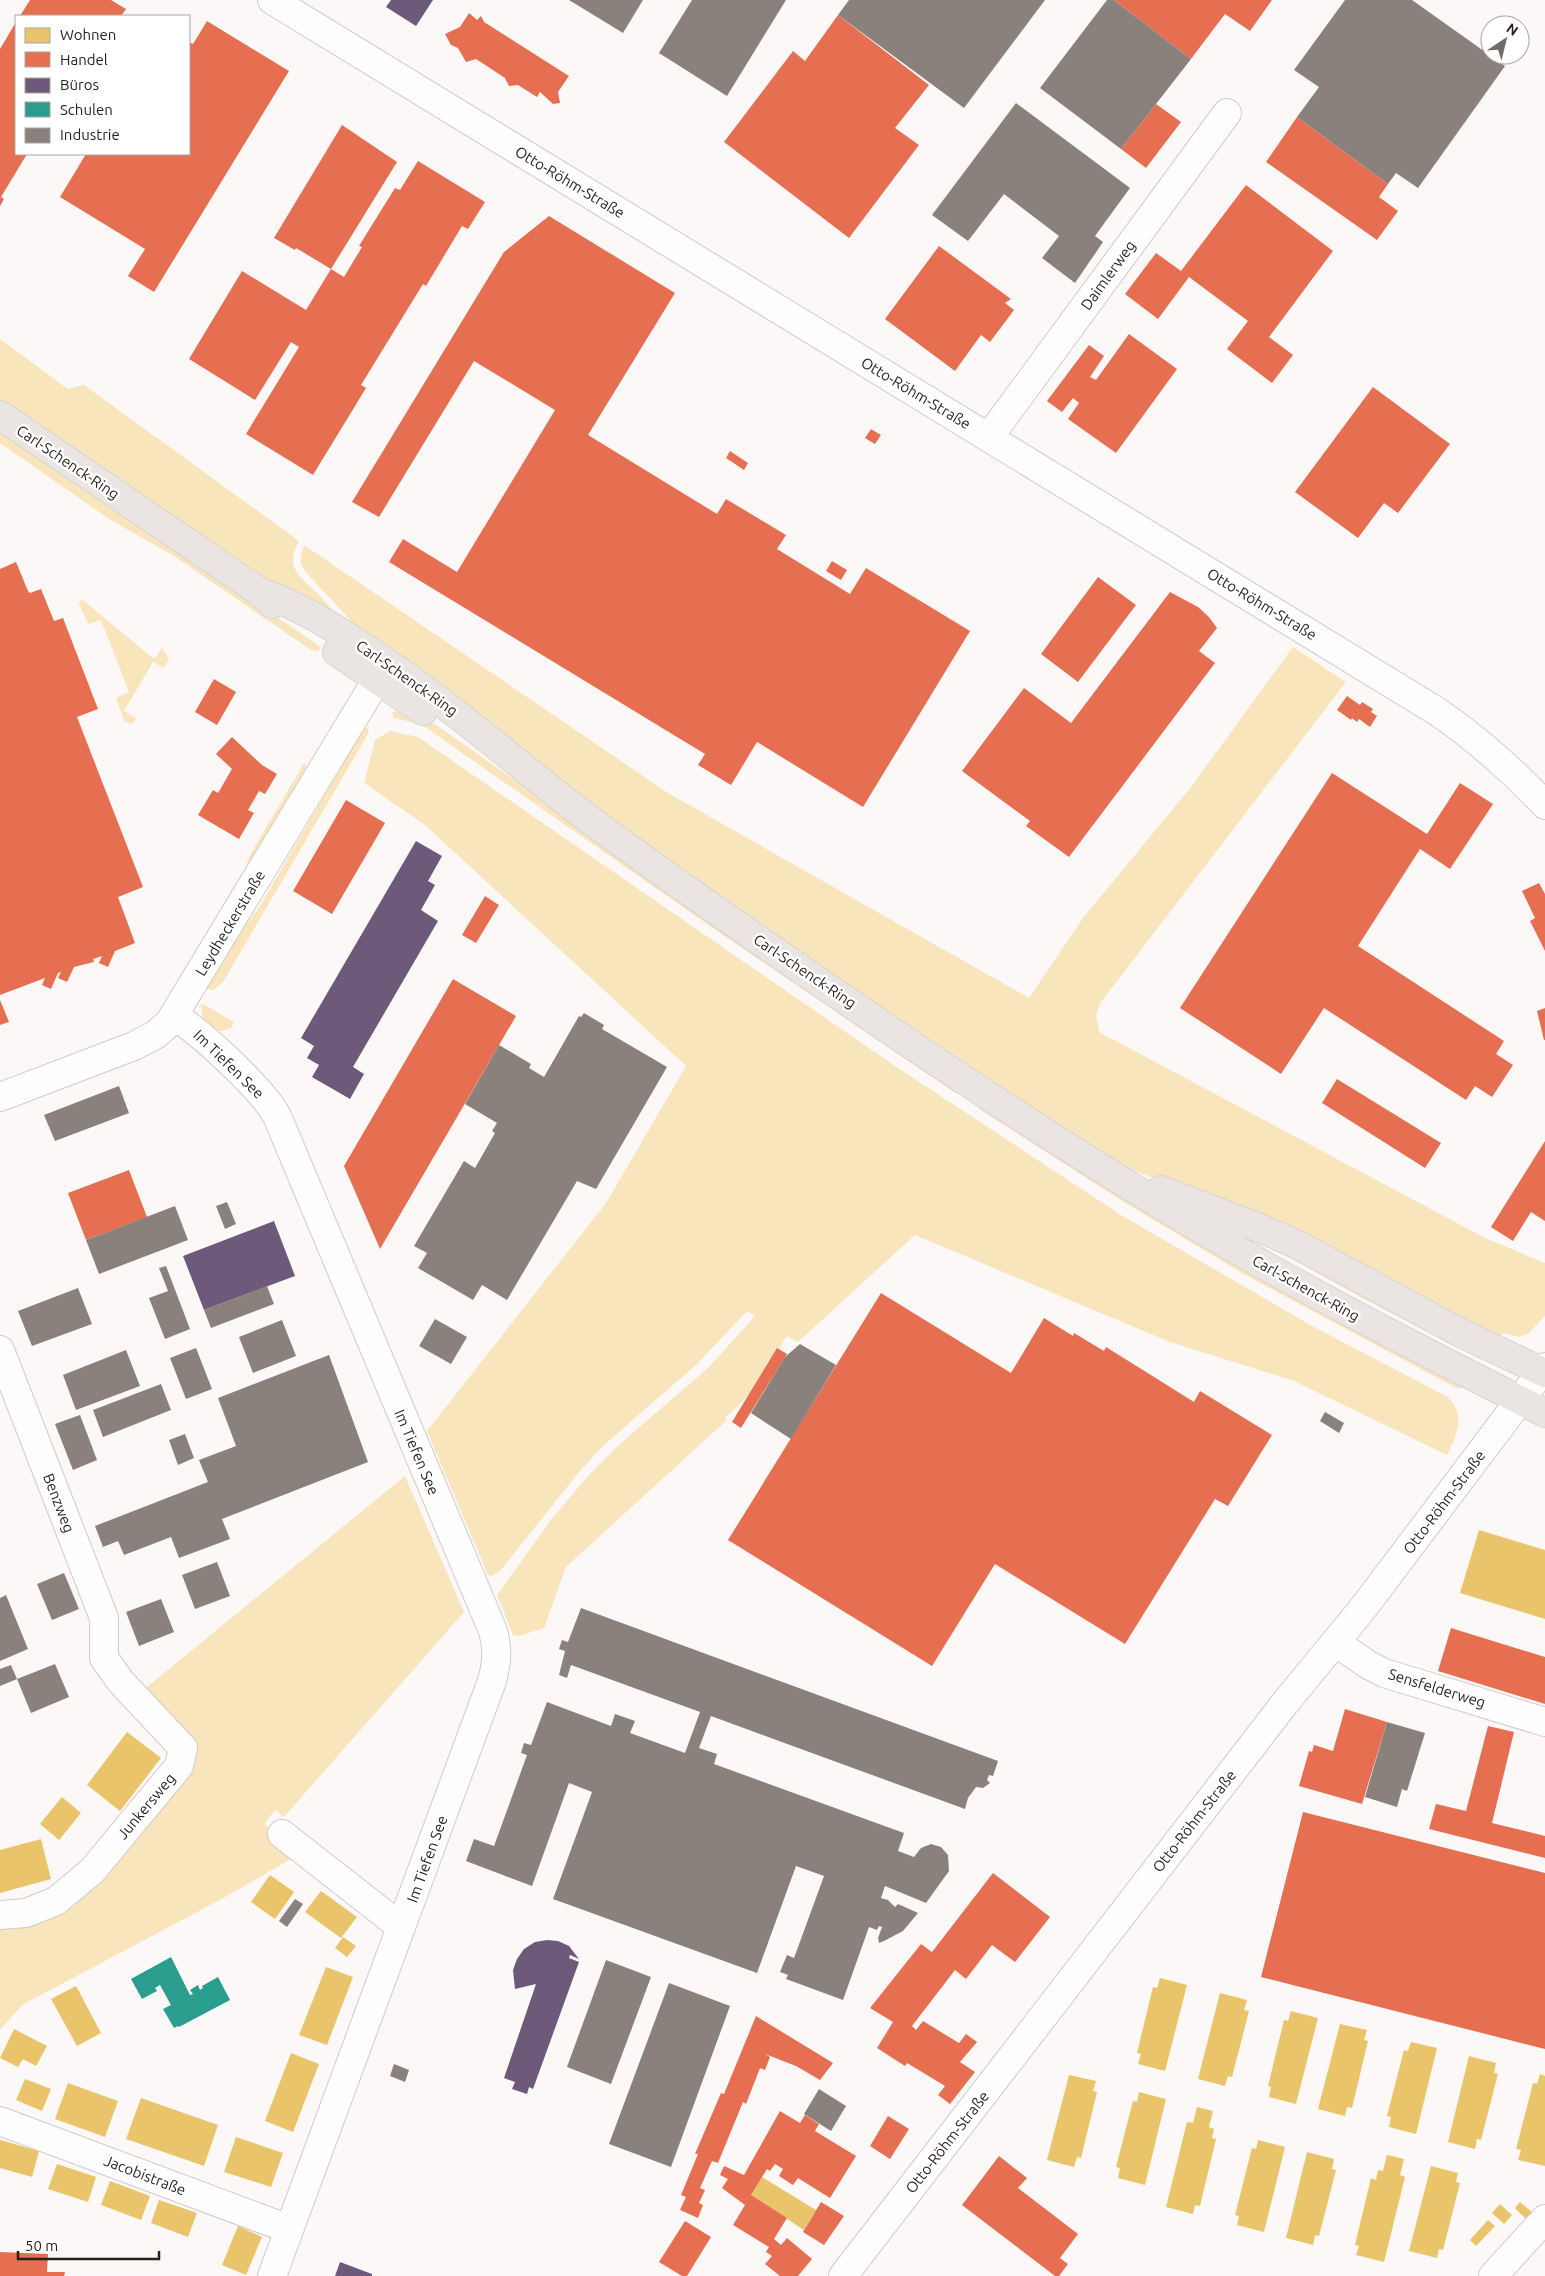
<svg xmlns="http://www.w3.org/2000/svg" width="1545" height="2276" viewBox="0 0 1545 2276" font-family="Ubuntu,sans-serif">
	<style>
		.green { fill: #f9e5bc }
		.homes { fill: #e9c46a }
		.shops { fill: #e76f51 }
		.offices { fill: #6d597a }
		.schools { fill: #2a9d8f }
		.industry { fill: #8a817c }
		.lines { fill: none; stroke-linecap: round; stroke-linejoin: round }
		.minor-casing { stroke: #d1cac8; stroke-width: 30 }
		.major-casing { stroke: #d7d4d3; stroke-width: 30 }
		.minor { stroke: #fffefe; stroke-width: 28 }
		.major { stroke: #eae5e2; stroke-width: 28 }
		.labels { text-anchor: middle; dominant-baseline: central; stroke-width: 5; stroke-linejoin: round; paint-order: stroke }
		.street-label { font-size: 15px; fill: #281e1c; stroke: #fff }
	</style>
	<rect width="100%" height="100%" fill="#fcf8f7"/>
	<path class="green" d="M0,339L68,389L84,385L299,541C283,569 302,577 319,595C325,601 331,609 338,616L339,623L222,555L0,403Z
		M0,428L321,647L318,651L311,650L174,556L109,519L0,443Z
		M304,545L668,793L1029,998L1083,918L1191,787L1293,647L1346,682L1101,1002L1096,1015L1099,1032L1485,1238L1545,1263V1316L1529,1333L1520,1337L1503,1333L1497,1337L1271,1220L1137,1172L1053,1125L612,823L350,631L354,624C345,613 304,573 301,564C300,558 302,551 304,545Z
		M83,600L154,659L162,648L169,659L164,668L153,662L124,711L136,718L132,724L124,721L116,698L129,692L101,620L88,624L78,602Z
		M398,711L429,720L963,1094L954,1092L717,931L425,727L416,723L394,718L392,712Z
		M369,726L368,734L223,982L213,990L204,988L229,945L257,911L363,730Z
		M390,731L418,737L895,1066L1121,1215L1312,1326L1446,1396C1466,1413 1458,1433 1447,1455L1294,1381L1170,1342L915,1235L798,1342L787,1336L748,1396L725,1418L727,1420L566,1567L544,1628L519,1636L513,1635L497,1595L550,1521L588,1476L622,1442L708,1368L755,1316L747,1311L696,1365L604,1445L579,1472L500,1571L491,1576L488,1575L427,1431L606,1203L686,1066L425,825L364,783L375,740Z
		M304,763L306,765V771L250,864L246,862Z
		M201,1003L234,1022L231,1028L222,1031H209L203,1022Z
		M977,1103L1463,1384L1459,1389L1454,1387L1247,1276L1127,1204L979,1109Z
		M1268,1238L1486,1355L1482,1360L1362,1298L1264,1243Z
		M405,1476L464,1612L284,1817L275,1810L264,1824L309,1860L291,1859L220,1900L22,2005L0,2030V1924L34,1917L181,1775L160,1712L147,1687Z"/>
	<path class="homes" d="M1479,1530L1545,1550V1619L1460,1593Z
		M127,1732L161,1758L120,1811L87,1785Z
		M62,1797L81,1813L59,1840L40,1824Z
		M41,1839L51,1879L0,1893V1850Z
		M270,1875L294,1892L275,1919L251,1902Z
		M321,1891L357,1917L341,1938L305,1912Z
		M343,1937L356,1946L347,1957L335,1948Z
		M326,1967L353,1977L327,2045L299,2035Z
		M1160,1978L1187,1985L1165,2071L1138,2064L1141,2054L1137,2053L1153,1987L1157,1988Z
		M76,1986L101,2033L77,2046L51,1999Z
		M1220,1993L1247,2000L1244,2010L1249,2011L1232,2077L1228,2076L1225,2086L1198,2079Z
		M1291,2011L1318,2018L1296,2104L1269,2097L1271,2087L1268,2086L1284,2020L1288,2021Z
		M1340,2024L1367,2030L1364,2040L1368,2041L1352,2108L1347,2107L1345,2116L1318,2109Z
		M14,2029L47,2046L36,2066L23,2059L18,2067L0,2058Z
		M1411,2042L1437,2048L1416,2134L1389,2127L1391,2117L1387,2116L1404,2050L1408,2051Z
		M291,2053L319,2064L293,2132L265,2121Z
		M1469,2056L1496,2063L1494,2073L1498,2074L1481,2140L1477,2139L1475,2149L1448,2142Z
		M1540,2074L1545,2076V2166L1518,2160L1521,2150L1516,2149L1533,2083L1537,2084Z
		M1069,2075L1096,2081L1093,2091L1097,2092L1081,2158L1077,2157L1074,2167L1047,2160Z
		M25,2079L51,2089L42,2111L16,2100Z
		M68,2083L118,2101L105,2137L55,2119Z
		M1139,2092L1166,2099L1145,2185L1118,2178L1120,2168L1116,2167L1133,2101L1137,2102Z
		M141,2098L218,2125L204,2166L126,2139Z
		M1197,2107L1213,2111L1209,2127L1214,2129L1212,2138L1216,2139L1200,2206L1195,2205L1193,2214L1166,2207L1187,2122L1193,2123Z
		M236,2137L283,2153L271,2187L224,2172Z
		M0,2140L39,2151L32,2177L0,2168Z
		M1258,2140L1285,2147L1264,2232L1237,2225L1239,2216L1235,2215L1252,2148L1256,2149Z
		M1307,2152L1334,2159L1332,2169L1336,2170L1319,2236L1315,2235L1313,2245L1286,2238Z
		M1387,2155L1404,2159L1400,2175L1405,2177L1384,2262L1356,2255L1359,2246L1355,2245L1371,2178L1376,2180L1378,2170L1383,2171Z
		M57,2164L96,2177L88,2202L48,2189Z
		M1431,2166L1458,2173L1456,2182L1460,2183L1443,2250L1439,2249L1437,2258L1409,2251Z
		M762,2177L816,2210L804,2230L751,2195Z
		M110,2181L150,2196L141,2220L101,2205Z
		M159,2200L197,2213L188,2237L151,2223Z
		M1520,2202L1533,2213L1527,2220L1515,2208Z
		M1500,2204L1512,2215L1504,2224L1492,2213Z
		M1488,2220L1495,2226L1476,2246L1470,2240Z
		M238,2226L262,2237L246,2275L222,2265Z"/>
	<path class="shops" d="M30,0H111L126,9L121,16H20Z
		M1114,0H1272L1250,31L1225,14L1191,59Z
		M469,13L477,20L481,16L484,22L569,76L558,92L560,103L553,104L540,92L537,97L518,85L509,86L505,78L476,59L466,62L458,48L451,45L445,34L460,27Z
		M838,15L929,85L895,128L919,145L849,238L724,142L793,51L805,61Z
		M207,21L289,71L154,292L128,276L145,249L60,197L86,154H189V42L193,44Z
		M16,22V154H27L1,197L4,199L0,206V49Z
		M1156,104L1181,122L1146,168L1121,149Z
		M1297,117L1388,184L1379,197L1398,211L1377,240L1266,162Z
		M342,125L397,162L331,269L296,248L295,250L274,238Z
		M418,161L485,202L468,229L462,226L426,286L423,284L361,385L366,388L313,475L246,434L299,347L291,342L255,400L189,359L242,271L306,310L331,269L344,277L362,247L359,246L395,188L400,190Z
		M1246,185L1333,251L1269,337L1293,355L1272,383L1227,349L1248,321L1189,277L1158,319L1125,294L1156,253L1181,271Z
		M549,216L675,293L588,435L717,514L726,499L786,535L777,549L850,594L866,568L970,631L863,807L757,742L731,785L698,765L705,754L389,562L403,539L457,572L555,410L474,361L379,517L352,502L504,252Z
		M939,246L1011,299L1005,303L1014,310L990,342L981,335L955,371L885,319Z
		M1129,334L1177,369L1116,453L1068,419L1079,403L1073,398L1062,412L1047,401L1089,345L1104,356L1090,377L1096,380Z
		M1373,387L1450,444L1398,513L1384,503L1358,538L1295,492Z
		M871,429L881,435L875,444L865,438Z
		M730,451L748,463L744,470L726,458Z
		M832,561L847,570L841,580L826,571Z
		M16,562L28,591L30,593L41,589L54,621L63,618L98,709L77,717L143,887L118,897L135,943L115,951L108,967L99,963L102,956L93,959L94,962L74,967L67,982L58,978L61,972L58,973L51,989L42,985L45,978L0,995V569Z
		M1098,577L1136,605L1078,682L1041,654Z
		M1170,592L1198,607L1209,617L1217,628L1199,651L1215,663L1069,857L1026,826L1030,821L962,771L1024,688L1071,723Z
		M214,679L236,692L217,725L195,712Z
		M1347,696L1360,705L1362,702L1373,709L1371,712L1377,716L1370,727L1359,719L1357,722L1352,718L1351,720L1337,710Z
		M232,737L262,765L277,774L265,794L259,791L248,810L254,813L239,839L198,815L213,790L218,793L232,769L216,754Z
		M1332,773L1427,834L1460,783L1493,804L1450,869L1420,849L1358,946L1504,1041L1496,1054L1513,1065L1492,1097L1475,1086L1466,1100L1324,1008L1281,1074L1180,1008Z
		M346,800L385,823L332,914L293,891Z
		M1539,883L1545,894V951L1530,921L1535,918L1522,891Z
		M485,896L499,905L476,943L462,935Z
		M453,979L516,1016L380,1249L344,1166Z
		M0,1000L9,1022L0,1025Z
		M1545,1008V1040H1544L1537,1011Z
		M1337,1079L1441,1143L1425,1168L1322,1103Z
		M1545,1141V1221L1531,1212L1513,1241L1491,1227Z
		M129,1170L147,1217L86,1240L68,1193Z
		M881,1293L1011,1373L1044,1318L1073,1336L1074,1333L1104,1351L1106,1347L1194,1402L1200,1391L1272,1435L1228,1506L1215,1499L1125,1644L995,1564L932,1666L728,1540Z
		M777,1348L787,1354L741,1428L732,1422Z
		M1451,1628L1545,1657V1704L1438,1671Z
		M1345,1709L1387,1722L1362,1804L1299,1786L1309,1751L1312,1752L1314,1745L1333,1751Z
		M1488,1726L1514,1732L1492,1823L1545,1836V1858L1429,1829L1436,1804L1466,1811Z
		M1303,1812L1545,1873V2049L1261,1977Z
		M993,1873L1050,1917L1015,1962L992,1945L966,1979L955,1970L912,2026L916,2030L923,2021L959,2043L966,2034L977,2042L960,2062L975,2072L950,2104L938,2095L945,2086L907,2063L905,2066L877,2048L893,2022L870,2008L921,1944L932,1952Z
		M756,2016L833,2063L820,2080L796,2066L765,2054L770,2057L765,2070L760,2068L746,2104L743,2102L718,2163L712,2161L700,2188L705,2190L699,2203L703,2205L698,2218L680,2210L686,2197L681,2195L698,2154H695L721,2093L724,2094Z
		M780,2111L800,2123L805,2115L819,2124L815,2131L856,2156L830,2198L798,2178L793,2185L779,2176L783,2169L775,2164L770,2171L767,2169L751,2195L787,2218L774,2239L781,2245L787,2238L812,2259L798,2276H780L765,2264L772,2256L766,2252L769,2247L733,2225L745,2205L722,2188L728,2179L720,2175L724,2166L744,2175Z
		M888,2116L909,2129L890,2159L870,2146Z
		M999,2156L1027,2178L1018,2188L1078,2234L1060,2258L1068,2264L1059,2276H1055L962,2205Z
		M821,2202L844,2216L824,2245L803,2232Z
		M685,2221L711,2237L687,2276H682L659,2262Z
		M0,2252L48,2254L47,2272H65L64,2276H0Z"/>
	<path class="offices" d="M391,0H433L416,26L386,7Z
		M416,841L442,856L428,881L435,885L421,910L438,921L353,1067L364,1074L350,1099L312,1077L319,1065L307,1058L314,1046L301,1038Z
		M274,1221L295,1276L204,1310L183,1256Z
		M547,1940L558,1941L569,1946L579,1959L570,1955L569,1958L579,1962L533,2089L529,2087L527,2094L512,2089L515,2082L504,2078L536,1984L515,1989L513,1970L517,1959L524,1949L535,1942Z
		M340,2262L372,2274V2276H335Z"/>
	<path class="schools" d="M171,1957L190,1995L193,1994L190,1990L198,1985L200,1990L203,1988L202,1986L218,1977L230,2000L179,2027L178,2026L174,2028L163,2009L171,2005L160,1985L155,1988L157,1991L142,1999L131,1979Z"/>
	<path class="industry" d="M569,0H643L623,33Z
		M692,0H786L727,96L659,53Z
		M849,0H1045L964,108L838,15Z
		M1107,0H1114L1191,59L1121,149L1040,88Z
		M1345,0H1412L1505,66L1418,188L1396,173L1388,184L1297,117L1319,87L1294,70Z
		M1016,103L1130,188L1095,236L1103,242L1075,283L1042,258L1059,236L1004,194L968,241L932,215Z
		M584,1013L604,1025L602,1029L667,1067L596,1189L577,1181L507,1300L482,1285L473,1300L418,1268L427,1253L414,1246L464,1161L475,1168L495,1133L492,1131L497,1123L465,1104L499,1045L531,1064L529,1068L544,1077L579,1016L581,1017Z
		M119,1086L129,1113L55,1141L44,1115Z
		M227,1202L236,1224L225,1229L216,1206Z
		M175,1206L188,1240L99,1274L86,1240Z
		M166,1266L190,1329L165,1339L149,1298L168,1291L159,1268Z
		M267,1286L274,1304L211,1328L204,1310Z
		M78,1288L92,1324L32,1346L18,1311Z
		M435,1319L467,1337L451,1364L419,1346Z
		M282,1320L296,1356L253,1373L239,1337Z
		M800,1344L836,1365L791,1439L751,1413L785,1357Z
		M196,1348L212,1389L186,1399L170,1358Z
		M126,1350L140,1386L76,1410L63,1375Z
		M329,1355L368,1462L222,1519L230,1539L179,1558L171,1537L124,1555L118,1541L103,1547L95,1526L208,1482L199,1460L236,1446L218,1398Z
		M161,1384L171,1410L103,1437L93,1410Z
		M1325,1412L1344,1423L1339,1433L1320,1421Z
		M80,1415L97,1460L73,1470L55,1424Z
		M185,1434L194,1458L178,1465L169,1440Z
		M217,1562L230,1596L195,1609L182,1575Z
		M64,1573L79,1609L52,1620L37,1584Z
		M6,1595L28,1649L0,1661V1598Z
		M161,1599L174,1632L139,1646L126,1612Z
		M581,1608L998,1761L993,1776L989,1775L987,1780L990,1783L983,1788L976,1787L968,1798L965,1809L711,1716L699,1748L717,1754L714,1764L904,1833L898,1851L914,1857L921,1848L931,1844L941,1847L948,1855L949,1871L926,1903L885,1886L881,1898L888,1900L895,1907L898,1904L918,1913L903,1931L884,1941L879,1943L878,1938L882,1927L879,1926L877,1930L869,1927L843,2000L786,1979L788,1975L780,1972L787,1955L794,1958L824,1876L796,1866L757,1973L553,1899L592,1792L569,1783L532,1886L466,1861L474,1839L494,1846L527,1755L521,1753L524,1743L531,1745L547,1702L611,1726L615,1714L635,1721L630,1733L685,1753L700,1712L571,1665L567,1678L559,1675L565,1651L559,1649L562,1640L568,1642Z
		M55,1664L69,1697L31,1713L17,1679Z
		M11,1665L17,1679L0,1686V1669Z
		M1387,1722L1425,1733L1407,1791L1402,1789L1397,1807L1365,1797Z
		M295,1899L303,1904L287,1927L279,1921Z
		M606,1960L651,1977L611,2084L567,2067Z
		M669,1983L730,2006L671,2167L609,2144Z
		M394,2064L409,2070L405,2082L390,2076Z
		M819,2089L846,2106L831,2131L804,2114Z"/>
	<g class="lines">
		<defs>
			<path id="minor" d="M272,0L1438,712C1477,739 1513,771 1545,805
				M989,437L1227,113
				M174,1016C201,1032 262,1089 277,1116L493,1631C498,1649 497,1663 492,1681L272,2276
				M0,1097L134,1046L155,1035L169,1023L387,663
				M0,1350L104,1618V1658L121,1682L183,1748L179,1766L92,1871L56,1901L26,1913L0,1915
				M1335,1642L1367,1664L1384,1673L1545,1722
				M282,1834L401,1927
				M0,2121L289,2229
				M843,2276L1285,1703L1364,1607L1545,1367
				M1493,2276L1545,2219"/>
			<path id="major" d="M0,415L260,592L272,604
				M260,592C305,608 334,628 374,654C432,693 485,736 539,780C586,819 637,854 687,890C844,1000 1002,1109 1166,1208C1289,1283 1417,1348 1545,1413
				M337,652L423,711
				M1161,1190L1262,1229L1298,1245L1459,1332L1545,1373"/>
		</defs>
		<use href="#minor" class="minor-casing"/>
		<use href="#major" class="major-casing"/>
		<use href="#minor" class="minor"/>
		<use href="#major" class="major"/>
	</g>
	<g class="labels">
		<g class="street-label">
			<text transform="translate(570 182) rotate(31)">Otto-Röhm-Straße</text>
			<text transform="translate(1108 275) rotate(-54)">Daimlerweg</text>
			<text transform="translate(916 393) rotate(31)">Otto-Röhm-Straße</text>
			<text transform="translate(68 462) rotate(34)">Carl-Schenck-Ring</text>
			<text transform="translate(1262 604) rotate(31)">Otto-Röhm-Straße</text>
			<text transform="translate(407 678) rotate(35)">Carl-Schenck-Ring</text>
			<text transform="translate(230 923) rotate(-59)">Leydheckerstraße</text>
			<text transform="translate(805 971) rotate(34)">Carl-Schenck-Ring</text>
			<text transform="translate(229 1064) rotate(44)">Im Tiefen See</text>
			<text transform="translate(1306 1288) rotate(29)">Carl-Schenck-Ring</text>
			<text transform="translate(417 1452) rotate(67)">Im Tiefen See</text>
			<text transform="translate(1444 1502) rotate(-53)">Otto-Röhm-Straße</text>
			<text transform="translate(59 1503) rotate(69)">Benzweg</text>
			<text transform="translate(1437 1688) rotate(17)">Sensfelderweg</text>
			<text transform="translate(146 1806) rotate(-50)">Junkersweg</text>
			<text transform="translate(1194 1821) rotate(-52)">Otto-Röhm-Straße</text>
			<text transform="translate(427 1859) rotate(-70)">Im Tiefen See</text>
			<text transform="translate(947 2142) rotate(-52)">Otto-Röhm-Straße</text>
			<text transform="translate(145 2175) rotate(21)">Jacobistraße</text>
		</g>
	</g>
	<rect x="15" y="15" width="175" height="140" fill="#ffffff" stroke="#a9a5a4"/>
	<rect x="25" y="28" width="25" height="15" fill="#e9c46a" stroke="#a9a5a4"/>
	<text x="60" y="40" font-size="15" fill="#281e1c">Wohnen</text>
	<rect x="25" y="52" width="25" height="15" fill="#e76f51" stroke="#a9a5a4"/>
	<text x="60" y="65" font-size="15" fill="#281e1c">Handel</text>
	<rect x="25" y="78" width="25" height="15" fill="#6d597a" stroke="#a9a5a4"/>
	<text x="60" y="90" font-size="15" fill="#281e1c">Büros</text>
	<rect x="25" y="102" width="25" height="15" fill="#2a9d8f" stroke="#a9a5a4"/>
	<text x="60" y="115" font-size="15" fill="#281e1c">Schulen</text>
	<rect x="25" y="128" width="25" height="15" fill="#8a817c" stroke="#a9a5a4"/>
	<text x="60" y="140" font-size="15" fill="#281e1c">Industrie</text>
	<g transform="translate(1505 40) rotate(35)"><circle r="24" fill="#ffffff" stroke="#a9a5a4"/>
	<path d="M0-4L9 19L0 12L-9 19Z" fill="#726a69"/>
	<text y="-8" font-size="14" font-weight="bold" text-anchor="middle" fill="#281e1c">N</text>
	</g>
	<path d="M18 2251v8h141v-8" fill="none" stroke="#281e1c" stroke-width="2.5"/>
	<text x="25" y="2251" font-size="15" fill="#281e1c" stroke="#ffffff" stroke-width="4" paint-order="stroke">50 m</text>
</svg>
